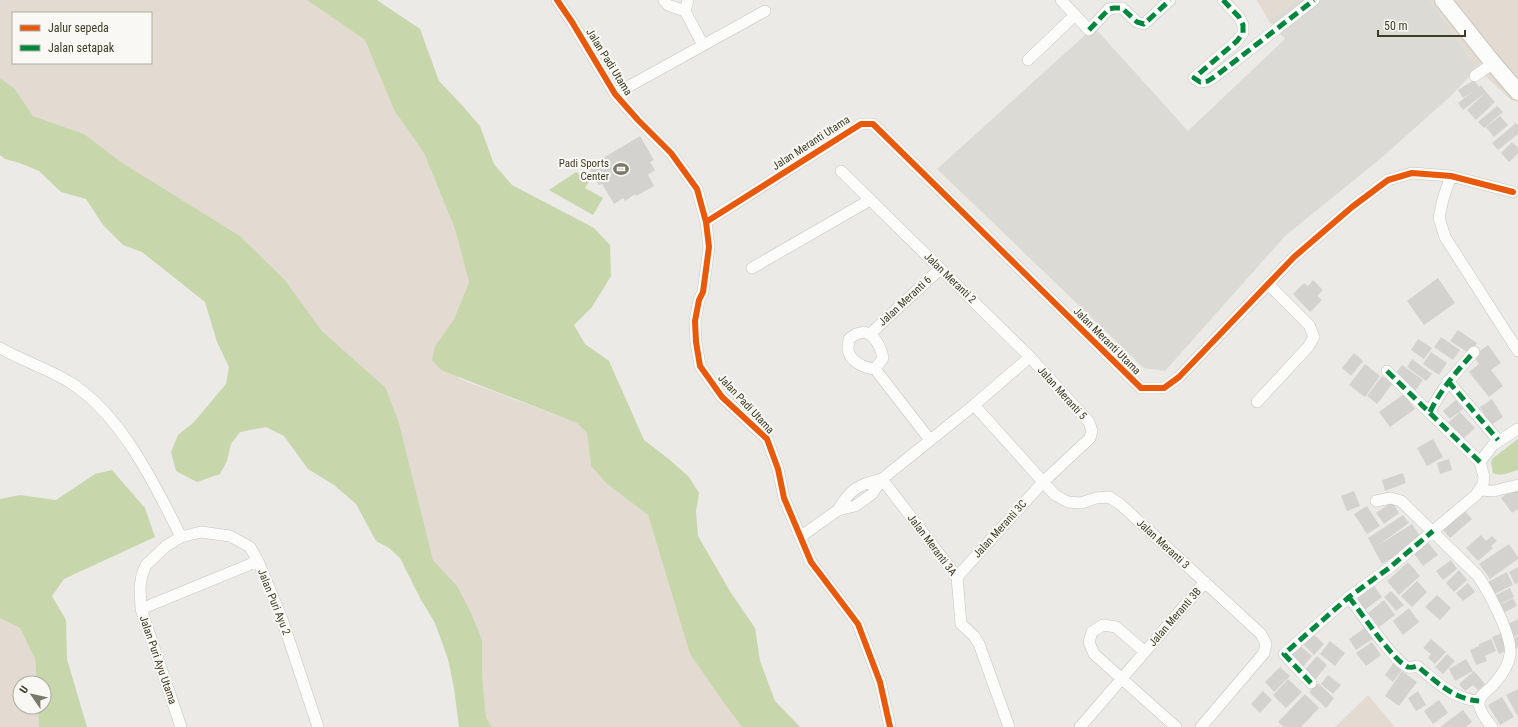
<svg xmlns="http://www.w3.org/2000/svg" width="1518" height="727" viewBox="0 0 1518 727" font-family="'Roboto Condensed',sans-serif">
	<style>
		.built { fill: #dcdad5 }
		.green { fill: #e3dad1; fill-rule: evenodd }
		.water { fill: #c7d6ab }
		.building { fill: #d3d2cf }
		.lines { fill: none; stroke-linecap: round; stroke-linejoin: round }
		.minor-casing { stroke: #c4c4c0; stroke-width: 12 }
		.secondary-casing { stroke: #c5c4bf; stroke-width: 18 }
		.minor { stroke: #fcfcfb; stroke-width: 11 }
		.secondary { stroke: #fcfcfb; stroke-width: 16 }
		.quiet { stroke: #00873e; stroke-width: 5; stroke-dasharray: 10 5; stroke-linecap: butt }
		.cycleway-casing { stroke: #f9f8f5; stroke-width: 8 }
		.cycleway { stroke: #e8590c; stroke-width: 6 }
		.labels { text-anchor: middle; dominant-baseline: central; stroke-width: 4; stroke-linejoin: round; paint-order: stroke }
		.street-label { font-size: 11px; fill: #3d3c25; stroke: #f9f8f5 }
		.poi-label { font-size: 11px; fill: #3d3c25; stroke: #f9f8f5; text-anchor: end }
	</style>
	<rect width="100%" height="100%" fill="#ebeae7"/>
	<path class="built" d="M1298,0H1430L1477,68L1451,96L1380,159L1285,236L1165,371L1144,368L937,169L1094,27L1188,131L1285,39L1268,20Z"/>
	<path class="green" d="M0,0H307L365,40L394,110L424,153L455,229L469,282L454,319L435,346L460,379L577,423L587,433L591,466L607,484L648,515L690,654L724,703L742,727H492L486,717L482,675V640L457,586L433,560L399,423L386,388L322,331L285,280L240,236L121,162L84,134L33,116L15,89L0,78ZM13,13H151V63H13Z
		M1257,0H1298L1268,20Z
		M1430,0H1518V97L1512,101L1477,68Z
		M0,618L20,628L35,659L37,683H20V707H38L39,727H0Z
		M1368,695L1395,727H1335Z"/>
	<path class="water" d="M307,0H377L420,29L439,81L460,103L480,126L494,164L512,185L594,228L610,245L611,276L592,307L574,325L585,344L609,361L644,440L670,460L689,477L699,493L696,511L698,536L731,593L755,628L760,661L775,701L800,727H742L724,703L690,654L648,515L607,484L591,466L587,433L577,423L441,370L432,360L435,346L454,319L469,282L455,229L424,153L394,110L365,40Z
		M0,78L15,89L33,116L84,134L121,162L240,236L285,280L322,331L386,388L399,423L433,560L457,586L471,613L482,640V675L486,717L492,727H459L454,688L448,659L435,623L420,598L400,558L389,548L376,541L356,504L334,485L308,469L284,436L266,427L240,432L231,444L227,461L220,474L197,482L176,471L171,452L178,435L194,422L226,384L229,367L217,342L205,302L142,252L123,245L103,225L86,199L61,192L39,171L20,163L5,159L0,155Z
		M576,172L590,180L585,188L603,198L593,215L549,190Z
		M1518,439V470C1510,472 1502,477 1493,473L1491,462L1493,458Z
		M112,470L145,508L155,537L64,579L52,596L66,620L67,659L87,727H39L38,707H44V683H37L35,659L20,628L0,618V499L20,495L56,500L95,474Z"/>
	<path class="building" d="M1474,80L1479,87L1481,85L1486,92L1463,110L1458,103L1475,90L1463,98L1458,90Z
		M1486,92L1495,102L1476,120L1467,110Z
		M1497,106L1503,112L1484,128L1478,122Z
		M1500,116L1508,125L1494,137L1486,127Z
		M1516,123L1518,125V134L1498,150L1492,143Z
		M640,136L654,160L650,162L655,170L648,175L654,186L636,196L635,194L625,201L623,198L614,204L602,184L599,185L588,167Z
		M1512,142L1518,148V153L1509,162L1501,153Z
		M1438,278L1455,303L1424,325L1407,301Z
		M1313,280L1323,290L1317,296L1322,300L1310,312L1293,294L1304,283L1308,286Z
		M1458,330L1477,343L1470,354L1450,341Z
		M1441,337L1460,350L1453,360L1434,347Z
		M1418,339L1432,348L1424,359L1411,350Z
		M1488,345L1501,363L1491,370L1503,386L1489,397L1469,372L1479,364L1473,356Z
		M1431,352L1447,363L1439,375L1423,364Z
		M1354,353L1363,361L1351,376L1342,368Z
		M1412,359L1432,374L1426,381L1407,367Z
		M1365,364L1380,376L1365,397L1349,385Z
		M1402,365L1423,380L1415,391L1394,375Z
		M1382,376L1393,383L1377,404L1367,396Z
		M1404,394L1415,409L1390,427L1379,412Z
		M1492,399L1503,417L1491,425L1480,407Z
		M1456,400L1463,409L1450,419L1443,411Z
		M1460,412L1475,428L1463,439L1448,423Z
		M1433,439L1443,457L1427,466L1417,448Z
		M1449,459L1452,470L1440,474L1437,463Z
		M1403,473L1406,483L1385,491L1382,480Z
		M1518,486V509L1512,513L1501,498Z
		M1354,491L1360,506L1347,511L1341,496Z
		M1392,502L1399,513L1384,524L1376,513Z
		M1367,506L1380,526L1367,534L1354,514Z
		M1465,511L1472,519L1450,538L1443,530Z
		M1403,515L1409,523L1377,546L1412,524L1422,539L1382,564L1368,538Z
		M1481,535L1486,541L1492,536L1497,541L1491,546L1493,548L1478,561L1466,548Z
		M1427,541L1438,555L1423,566L1413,552Z
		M1509,544L1518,557V559L1490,579L1479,564Z
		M1451,560L1457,569L1443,580L1436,571Z
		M1408,562L1420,576L1399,595L1387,581Z
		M1518,567V582L1515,584L1509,572Z
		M1459,570L1467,580L1454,592L1446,583Z
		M1507,572L1513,585L1494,594L1488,582Z
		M1417,581L1427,592L1412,607L1401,596Z
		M1468,583L1475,592L1463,601L1456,593Z
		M1373,584L1382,597L1362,612L1353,600Z
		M1510,588L1514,597L1498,605L1494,596Z
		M1391,591L1404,605L1396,611L1384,597Z
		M1437,595L1451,608L1440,620L1425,607Z
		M1513,598L1517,606L1501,614L1498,606Z
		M1384,600L1395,615L1379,627L1368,613Z
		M1409,608L1419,622L1403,635L1393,621Z
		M1518,619V635L1514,637L1508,624Z
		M1366,627L1374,638L1356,650L1349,639Z
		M1502,633L1508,650L1499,654L1492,637Z
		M1313,634L1324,644L1314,655L1303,644Z
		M1518,636V648L1516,649L1511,640Z
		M1431,639L1446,652L1435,664L1428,658L1431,654L1423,648Z
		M1491,639L1496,651L1485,656L1487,661L1476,665L1470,650L1479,646V644Z
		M1330,641L1345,653L1335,666L1320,654Z
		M1372,642L1381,655L1366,666L1356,653Z
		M1298,644L1312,656L1301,669L1287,656Z
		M1447,654L1455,661L1443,674L1435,667Z
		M1317,656L1327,665L1315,680L1304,671Z
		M1466,659L1473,671L1455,681L1449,669Z
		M1395,661L1404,667L1393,682L1385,675Z
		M1280,667L1290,676L1274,692L1265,682Z
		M1402,671L1417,682L1399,706L1385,696Z
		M1474,671L1485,684L1478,690L1473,685L1465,691L1459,684Z
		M1328,675L1341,685L1333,694L1321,684Z
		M1288,679L1302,692L1286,708L1273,695Z
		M1318,683L1334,698L1326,708L1309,692Z
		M1518,689V715H1517L1506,695Z
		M1263,691L1272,700L1260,713L1251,704Z
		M1418,691L1426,705L1416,711L1408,698Z
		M1305,694L1319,708L1301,727H1284L1278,722Z
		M1502,697L1514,717L1500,725L1488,705Z
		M1439,700L1448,713L1433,724L1424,711Z
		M1463,710L1472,722L1466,727H1440Z"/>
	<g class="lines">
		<defs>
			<path id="minor" d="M557,0L572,22L615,94L638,120L671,153L697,189L706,222L709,247L703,292L699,300L695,321L696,342L700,366L722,397L767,439L778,469L784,498L811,562L858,624L880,682L890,727
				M664,0L668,5L685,11
				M688,0L685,11L703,45
				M1061,0L1089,30L1109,9L1114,8H1122L1137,22L1144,24L1170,0
				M1223,0L1239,17L1243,25V33L1237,41L1194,78L1200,82L1208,81L1217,75L1314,0
				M1028,60L1075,15
				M1475,76L1493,63
				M615,94L765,11
				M841,171L1030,357L1089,422L1092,431L1090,438L1043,482L957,577
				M1451,176L1443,199L1439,218L1445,237L1518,351
				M706,222L861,124H873L1141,388H1164L1179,377L1294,257L1352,207L1388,180L1412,173L1451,176L1513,192
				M752,268L870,200
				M864,332C875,335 881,347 883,358L875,369C864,368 849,361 848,349C848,346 849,342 849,339L856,334Z
				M870,334L940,269
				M0,348C23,361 49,369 71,383C121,415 155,484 181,537
				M875,369L930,440
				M1448,381L1498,440
				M1257,402L1308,347L1314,337L1309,325L1268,284
				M974,405L1055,495L1068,502L1081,503L1096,498L1109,497L1120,504L1261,634L1266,644L1264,653L1201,727
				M1430,412C1441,389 1457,371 1474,352
				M1480,462L1493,445L1518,429
				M882,479L957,577L961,624L974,636L979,644L1009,727
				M1480,490L1494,491L1518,485
				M1376,501L1391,498L1401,501L1477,575C1488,590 1513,637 1510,654C1509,666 1501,676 1494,684C1490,690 1479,694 1479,703C1479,711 1487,721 1492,727
				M838,510C850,489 859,484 882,479
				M800,537L838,510L855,506L872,494L882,479L974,405L1030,357
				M1349,597C1359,610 1395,663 1408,667C1411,668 1414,667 1417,666C1437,682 1453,699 1479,701
				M141,609L258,561
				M1145,652L1116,627L1103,625L1092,632L1089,642L1094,654L1176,727
				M1311,683L1284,654L1349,597L1389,568L1476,495L1483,484L1484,477L1480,462L1387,371
				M181,727L141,609L140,587L142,575L146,565L166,546L181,537L201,532L230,536L250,547L258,561L282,619L318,727
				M1080,727L1205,582"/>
			<path id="secondary" d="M1443,0L1493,63L1518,92"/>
		</defs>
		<use href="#minor" class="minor-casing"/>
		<use href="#secondary" class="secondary-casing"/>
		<use href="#minor" class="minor"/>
		<use href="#secondary" class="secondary"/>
		<path class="quiet" d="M1223,0L1239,17L1243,25V33L1237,41L1194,78L1200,82L1208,81L1217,75L1314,0
			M1089,30L1109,9L1114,8H1122L1137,22L1144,24L1170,0
			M1387,371L1480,462
			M1448,381L1498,440
			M1430,412C1441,389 1457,371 1474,352
			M1349,597C1359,610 1395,663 1408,667C1411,668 1414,667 1417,666C1437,682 1453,699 1479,701
			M1311,683L1284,654L1349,597L1389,568L1433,531"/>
		<defs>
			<path id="cycleway" d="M557,0L572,22L615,94L638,120L671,153L697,189L706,222L709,247L703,292L699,300L695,321L696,342L700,366L722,397L767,439L778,469L784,498L811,562L858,624L880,682L890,727
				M706,222L861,124H873L1141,388H1164L1179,377L1294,257L1352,207L1388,180L1412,173L1451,176L1513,192"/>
		</defs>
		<use href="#cycleway" class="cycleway-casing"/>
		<use href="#cycleway" class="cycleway"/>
	</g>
	<defs>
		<symbol id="stadium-bare" viewBox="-9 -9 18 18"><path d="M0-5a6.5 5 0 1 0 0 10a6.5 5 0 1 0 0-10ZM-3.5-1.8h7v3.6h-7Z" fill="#7a7969" stroke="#f9f8f5" stroke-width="2.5" paint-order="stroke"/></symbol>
	</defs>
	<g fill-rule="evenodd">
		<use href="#stadium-bare" x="610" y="158" width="22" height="22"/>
	</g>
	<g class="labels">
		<g class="street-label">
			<text transform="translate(609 62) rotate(58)">Jalan Padi Utama</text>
			<text transform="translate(811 143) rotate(-33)">Jalan Meranti Utama</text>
			<text transform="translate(950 278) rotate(44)">Jalan Meranti 2</text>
			<text transform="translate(905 301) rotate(-43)">Jalan Meranti 6</text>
			<text transform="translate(1107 341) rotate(45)">Jalan Meranti Utama</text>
			<text transform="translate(1062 393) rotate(48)">Jalan Meranti 5</text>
			<text transform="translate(746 404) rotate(47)">Jalan Padi Utama</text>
			<text transform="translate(1000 529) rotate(-48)">Jalan Meranti 3C</text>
			<text transform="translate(1163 544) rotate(43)">Jalan Meranti 3</text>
			<text transform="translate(932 545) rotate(53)">Jalan Meranti 3A</text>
			<text transform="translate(274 602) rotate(68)">Jalan Puri Ayu 2</text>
			<text transform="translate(1175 617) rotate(-49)">Jalan Meranti 3B</text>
			<text transform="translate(158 660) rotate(71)">Jalan Puri Ayu Utama</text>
		</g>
		<g class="poi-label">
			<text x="609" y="163">Padi Sports<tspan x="609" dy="13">Center</tspan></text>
		</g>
	</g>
	<rect x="12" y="12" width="140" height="52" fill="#f9f8f5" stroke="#aeada2"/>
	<rect x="20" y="25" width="20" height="6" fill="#e8590c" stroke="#aeada2"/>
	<text x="48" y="32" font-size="12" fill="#3d3c25">Jalur sepeda</text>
	<rect x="20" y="45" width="20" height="6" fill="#00873e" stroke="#aeada2"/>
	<text x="48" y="52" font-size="12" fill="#3d3c25">Jalan setapak</text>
	<g transform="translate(32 695) rotate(304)"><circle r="19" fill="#f9f8f5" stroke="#aeada2"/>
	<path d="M0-3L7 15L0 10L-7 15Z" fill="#7a7969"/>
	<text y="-6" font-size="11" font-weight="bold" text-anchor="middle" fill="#3d3c25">U</text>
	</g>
	<path d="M1378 30v6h87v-6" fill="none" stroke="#3d3c25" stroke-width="2"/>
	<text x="1384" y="30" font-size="12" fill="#3d3c25" stroke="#f9f8f5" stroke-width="3" paint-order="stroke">50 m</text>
</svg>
